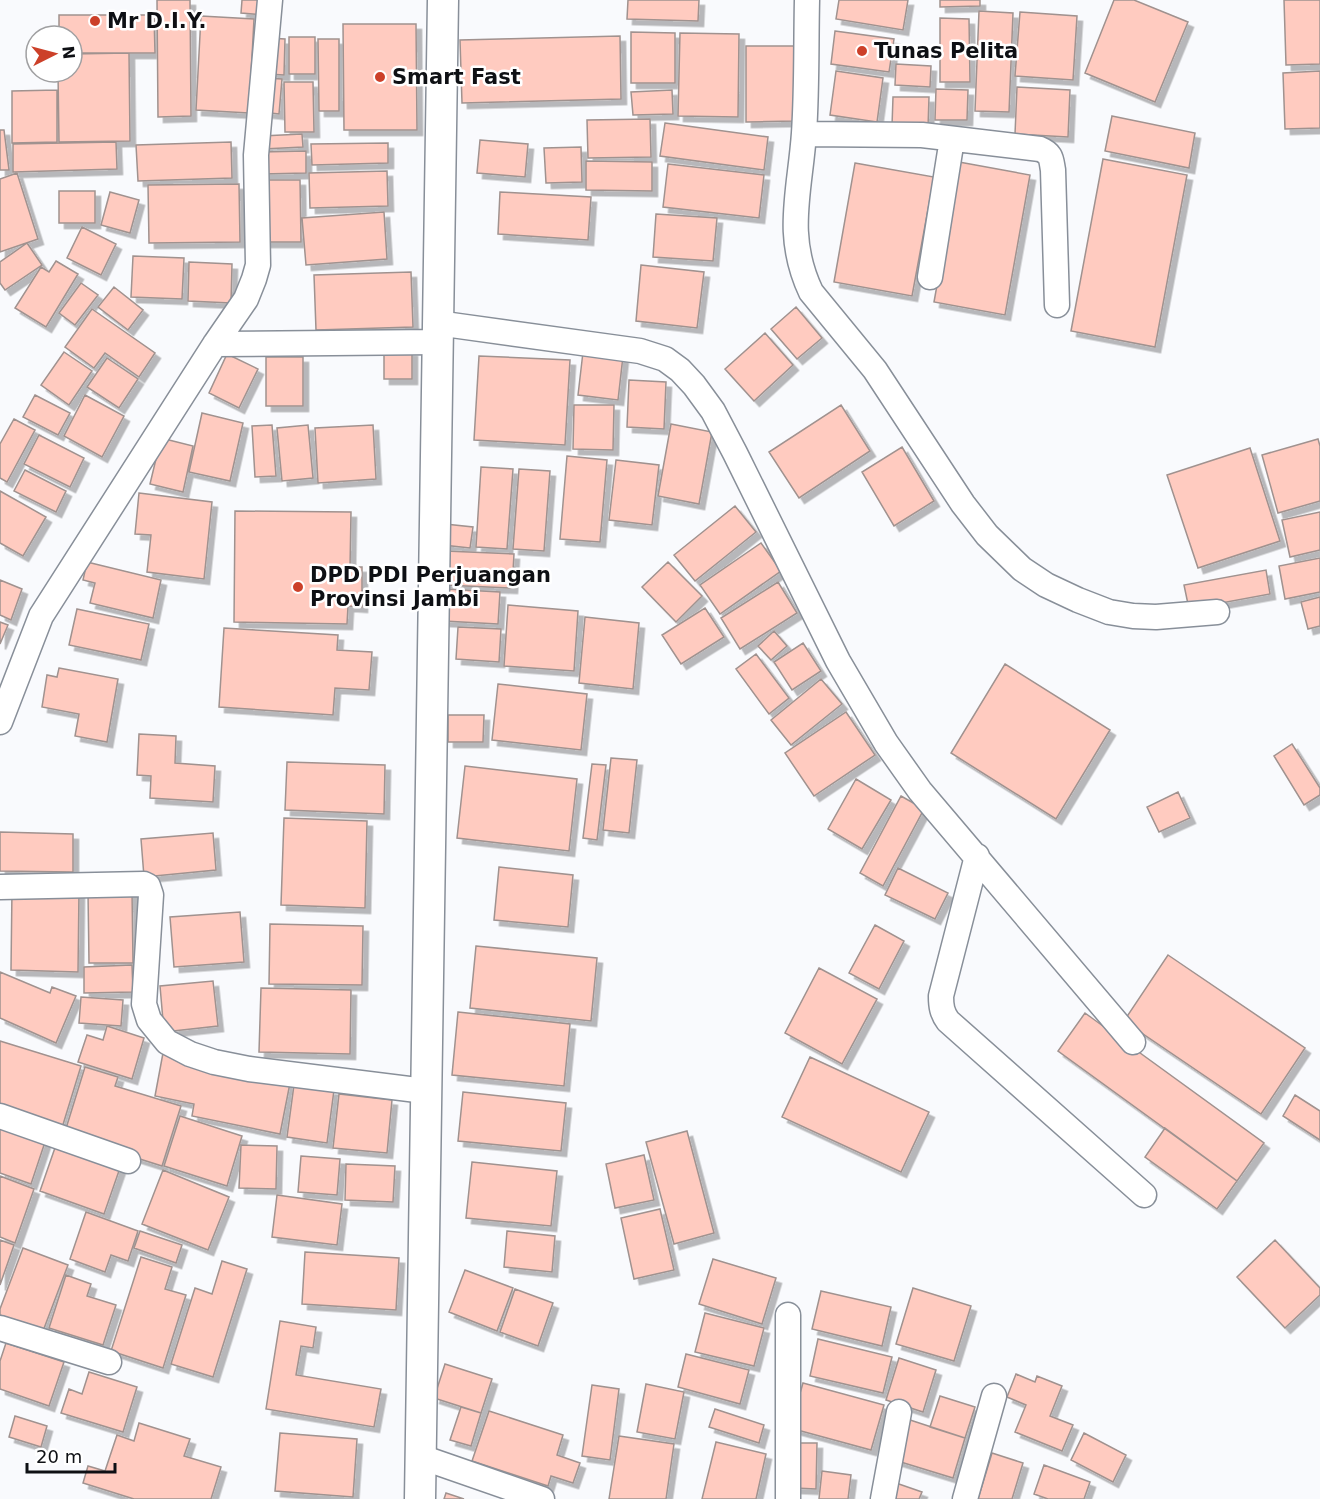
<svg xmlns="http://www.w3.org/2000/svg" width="1320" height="1499" viewBox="0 0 1320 1499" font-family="'DejaVu Sans',sans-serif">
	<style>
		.building { fill: #ffcbc0; stroke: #a0928f; stroke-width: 1.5; filter: url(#shadow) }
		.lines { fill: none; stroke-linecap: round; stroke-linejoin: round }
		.minor-casing { stroke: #888f99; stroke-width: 27 }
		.tertiary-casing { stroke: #888f99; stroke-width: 33 }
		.minor { stroke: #fff; stroke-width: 24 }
		.tertiary { stroke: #fff; stroke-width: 30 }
		.poi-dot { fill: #cc4029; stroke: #fff; stroke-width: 2 }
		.labels { text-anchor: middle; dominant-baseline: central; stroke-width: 5; stroke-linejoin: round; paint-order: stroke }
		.poi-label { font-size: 21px; font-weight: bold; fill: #0e1014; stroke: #fff; text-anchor: start }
	</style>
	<defs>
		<filter id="shadow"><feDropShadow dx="5.5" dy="5.5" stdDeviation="0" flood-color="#0004"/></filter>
	</defs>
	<rect width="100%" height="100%" fill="#f9fafd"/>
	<path class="building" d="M157,0H190L191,116L158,117Z
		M242,0H264L263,15L241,13Z
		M628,0H699L698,21L627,19Z
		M839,0H908L903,30L836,19Z
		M940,0H980V6L940,7Z
		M1114,0H1134L1188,22L1155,102L1085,73Z
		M1284,0H1320V64L1286,65Z
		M979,11L1013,13L1009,112L975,111Z
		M1020,12L1077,16L1073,80L1015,76Z
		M59,15H154L155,53H72V36H59Z
		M201,16L254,19L249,113L196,110Z
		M940,18L969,19L970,82H940Z
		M343,24H416L417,130H344Z
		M835,31L894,39L889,72L831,64Z
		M631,32L675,33V83H631Z
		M680,33L739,34L738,117L678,116Z
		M620,36L621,99L462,103L460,40Z
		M289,37H315V74H289Z
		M268,38L285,39L284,75L267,74Z
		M318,39H339V111H319Z
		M746,46H795V121L746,122Z
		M129,53L130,141L59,142L58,72H72V54Z
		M896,64L931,66L930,87L895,85Z
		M836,71L883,78L877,122L830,115Z
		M1320,71V128L1285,129L1283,73Z
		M265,78L282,79L279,114L262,112Z
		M284,82H313L314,132H285Z
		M1017,87L1070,90L1068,137L1015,134Z
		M936,89L968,90L967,120H935Z
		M57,90V142L12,143V91Z
		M672,90L673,114L633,115L631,92Z
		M893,97H929L928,127L892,126Z
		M1112,116L1195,133L1189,168L1105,151Z
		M650,119L651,157L588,158L587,120Z
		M665,123L768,137L764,170L660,156Z
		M0,130H4L9,170H0Z
		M302,134L303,147L263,149L262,136Z
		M480,140L528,144L525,177L477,173Z
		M116,142L117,169L13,172V144Z
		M231,142L232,178L138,181L136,145Z
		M388,143V163L312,165L311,144Z
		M581,147L582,182L546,183L544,148Z
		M306,151V173L262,174L261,152Z
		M1103,159L1187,175L1155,347L1071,331Z
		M586,161L652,162V191L586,190Z
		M959,162L1030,175L1005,315L934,302Z
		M855,163L934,177L912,296L834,282Z
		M668,164L764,175L759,218L663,207Z
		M387,171L388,206L310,208L309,173Z
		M17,173L38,239L0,252V179Z
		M261,180H300L301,242H262Z
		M239,184L240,242L149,243L148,185Z
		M59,191H95V223H59Z
		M110,192L139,200L130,233L101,225Z
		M500,192L591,197L588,240L498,234Z
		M384,212L387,259L306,265L302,218Z
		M656,214L717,218L713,261L653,257Z
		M82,227L116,244L101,275L67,258Z
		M27,243L42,265L5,290L0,283V262Z
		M133,256L184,258L182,299L131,297Z
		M56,261L78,274L46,327L15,308L41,267L49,272Z
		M189,262L232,264L231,303L188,301Z
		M641,265L704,272L697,328L636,321Z
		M411,272L413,327L316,330L314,275Z
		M81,283L98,295L75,325L59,313Z
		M114,287L143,310L128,330L98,307Z
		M796,307L822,338L797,359L771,329Z
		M92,309L155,353L139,377L105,353L94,368L65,347Z
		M765,333L793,365L754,401L725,369Z
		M384,350L412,351V379H384Z
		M64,352L92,371L69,405L41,385Z
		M583,352L623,356L618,400L578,395Z
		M227,354L258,369L239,408L209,393Z
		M479,356L570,360L565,445L474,440Z
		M266,357H303V406H266Z
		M107,358L138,379L119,408L87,387Z
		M629,380L666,382L664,429L627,427Z
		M35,395L70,413L58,435L23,417Z
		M85,395L124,416L102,457L64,436Z
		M574,405H614L613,450L573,449Z
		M841,405L870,451L799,498L769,452Z
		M202,413L243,423L230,481L189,472Z
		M14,419L35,430L7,482L0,478V444Z
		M671,424L712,432L699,504L658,496Z
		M272,425L276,476L255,477L252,426Z
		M308,425L313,478L282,481L277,428Z
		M373,425L376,479L318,483L315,428Z
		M39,435L84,458L70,487L24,464Z
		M161,438L193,446L183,492L150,484Z
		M1318,439L1320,446V501L1278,513L1262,455Z
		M902,447L934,501L894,526L862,472Z
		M1250,448L1280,541L1198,568L1167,475Z
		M567,456L607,460L600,542L560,539Z
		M616,460L659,465L652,525L609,520Z
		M481,467L513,469L507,549L476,547Z
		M519,469L550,471L544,551L513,549Z
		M25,470L66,491L56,512L14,491Z
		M0,491L46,517L23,556L0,543Z
		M139,493L212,502L204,579L147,572L151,535L135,534Z
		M735,506L756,532L695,581L674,555Z
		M235,511L351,512L350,567H362V607L348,606L347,624L234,622Z
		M1320,512V550L1290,557L1282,520Z
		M445,524L473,527L470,548L443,545Z
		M761,543L781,571L720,614L700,585Z
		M445,551L514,554L512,588L444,585Z
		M1320,558V592L1285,599L1279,566Z
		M87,562L161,580L153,618L90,603L95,583L83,580Z
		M668,562L702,596L676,622L642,587Z
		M1266,570L1270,594L1189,609L1184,585Z
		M0,580L22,589L11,620L0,615Z
		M778,582L797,613L740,649L721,618Z
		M445,589L500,592L498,624L444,621Z
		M1320,597V626L1308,629L1301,602Z
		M508,605L578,611L574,671L504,666Z
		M705,608L724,637L681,664L662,635Z
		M77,609L149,624L141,660L69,645Z
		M585,617L639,623L633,689L579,683Z
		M0,622L8,625L0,644Z
		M458,627L501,629L499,662L456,659Z
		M224,628L338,635L337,650L372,652L369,690L335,688L333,715L219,707Z
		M774,631L787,646L771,660L758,646Z
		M803,643L821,671L792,690L774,662Z
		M756,654L789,698L769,714L736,669Z
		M1005,664L1110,730L1056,819L951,753Z
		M59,668L118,679L107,742L75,736L79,714L42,707L47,675L57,677Z
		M821,679L842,704L791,745L771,720Z
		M498,684L587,694L581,750L492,740Z
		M846,712L875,755L814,796L785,753Z
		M448,715H484L483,742H448Z
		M139,734L176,736L175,763L215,766L213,802L150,798L151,776L137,775Z
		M1292,744L1320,788V795L1304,805L1274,756Z
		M611,758L637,760L629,833L603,830Z
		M287,762L385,765L384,814L285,810Z
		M592,764L606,765L597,840L583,838Z
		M465,766L577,779L569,851L457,838Z
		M856,779L891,800L862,849L828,829Z
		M1178,792L1190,818L1159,832L1147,807Z
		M901,796L924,809L883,886L860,873Z
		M284,818L367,821L365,908L281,905Z
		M0,832L73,834V872L0,871Z
		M213,833L216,870L144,877L141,839Z
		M499,867L573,875L568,927L494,920Z
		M898,868L948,893L935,919L885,895Z
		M12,889L79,890L78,972L11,970Z
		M132,891L133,963H89L88,892Z
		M240,912L244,962L174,967L170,917Z
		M270,924L363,926L362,985L269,984Z
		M875,925L904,941L879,989L849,973Z
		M476,946L597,958L591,1021L470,1008Z
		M1168,955L1305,1048L1261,1114L1124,1021Z
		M132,965L133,992L84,993V967Z
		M819,968L877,999L842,1064L785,1033Z
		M0,972L50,993L52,987L76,996L56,1043L0,1018Z
		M213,981L218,1026L164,1032L160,986Z
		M261,988L351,990L350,1054L259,1052Z
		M81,997L123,1000L121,1026L79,1023Z
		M458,1012L570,1024L564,1086L452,1075Z
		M1085,1013L1264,1143L1237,1181L1058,1051Z
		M107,1026L144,1038L132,1079L78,1062L87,1035L103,1040Z
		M0,1041L81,1066L61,1131L0,1111Z
		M163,1053L291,1078L280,1134L192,1116L194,1104L155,1096Z
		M810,1057L929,1112L901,1172L782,1117Z
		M85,1067L118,1077L115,1086L181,1106L162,1166L64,1135Z
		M294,1085L334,1090L327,1143L287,1137Z
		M463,1092L566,1103L561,1151L458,1141Z
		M339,1094L392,1100L387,1153L333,1148Z
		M1295,1095L1320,1111V1140L1283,1116Z
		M180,1116L242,1136L227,1186L164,1166Z
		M0,1120L47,1136L31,1184L0,1173Z
		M1165,1128L1237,1181L1217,1209L1145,1157Z
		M687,1131L714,1233L674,1244L646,1142Z
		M57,1142L121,1165L104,1214L40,1191Z
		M241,1145L277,1146L276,1189L239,1188Z
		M644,1155L654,1200L615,1208L606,1164Z
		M301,1156L340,1159L337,1195L298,1192Z
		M472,1162L557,1171L551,1226L466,1218Z
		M346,1164L395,1166L393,1202L345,1200Z
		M163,1170L229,1197L208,1250L142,1224Z
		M0,1176L34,1189L15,1243L0,1237Z
		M277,1195L342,1204L337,1245L272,1237Z
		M660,1209L674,1270L634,1279L621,1218Z
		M86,1212L138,1231L128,1261L111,1255L105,1272L70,1259Z
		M140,1231L182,1245L176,1263L134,1248Z
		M507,1231L555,1236L552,1272L504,1267Z
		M0,1240L14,1245L0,1285Z
		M1275,1240L1320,1288V1295L1285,1328L1237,1277Z
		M23,1248L68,1265L43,1331L0,1315V1309Z
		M305,1252L399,1258L396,1310L302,1304Z
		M141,1257L172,1267L165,1289L186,1295L163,1368L111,1351Z
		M713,1259L776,1278L762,1324L699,1304Z
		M222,1261L247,1269L213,1377L171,1364L195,1288L212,1294Z
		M465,1270L513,1288L497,1331L449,1312Z
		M66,1275L91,1284L87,1296L116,1305L103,1345L49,1328Z
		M913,1288L971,1306L954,1361L896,1344Z
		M515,1289L553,1303L538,1346L500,1332Z
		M821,1291L891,1307L882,1346L812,1329Z
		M705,1313L764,1328L754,1366L695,1352Z
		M280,1321L316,1327L313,1348L301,1346L296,1375L381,1389L374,1427L266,1409Z
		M818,1339L892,1357L883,1393L810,1376Z
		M6,1343L64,1362L49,1406L0,1389V1361Z
		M686,1354L749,1370L740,1404L678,1387Z
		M899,1358L936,1370L923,1412L886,1400Z
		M445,1364L492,1379L481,1413L434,1398Z
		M89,1372L137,1387L123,1432L61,1413L69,1389L82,1394Z
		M1016,1374L1035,1382L1037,1376L1062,1386L1050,1416L1073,1425L1062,1451L1015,1432L1026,1405L1007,1397Z
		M803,1383L884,1405L871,1450L790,1428Z
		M646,1384L684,1392L675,1439L637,1432Z
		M592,1385L619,1389L610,1460L582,1456Z
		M940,1396L975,1407L965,1438L930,1427Z
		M461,1407L481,1413L471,1446L450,1440Z
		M715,1409L764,1425L759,1443L709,1427Z
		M489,1411L563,1435L557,1455L580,1463L573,1483L551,1476L548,1486L472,1461Z
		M15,1416L47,1426L41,1447L9,1437Z
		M904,1418L965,1438L953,1478L891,1459Z
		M139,1423L190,1439L184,1456L221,1467L211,1499H134L83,1483L88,1466L105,1471L117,1435L134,1441Z
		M280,1433L357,1439L353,1497L275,1491Z
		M1084,1433L1126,1455L1113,1482L1071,1460Z
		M619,1436L674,1444L666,1499H609Z
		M716,1442L766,1454L756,1499H702Z
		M796,1443H817L816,1489L795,1488Z
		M992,1453L1023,1463L1012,1499H978Z
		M1044,1465L1090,1482L1084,1499H1048L1034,1494Z
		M822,1471L851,1475L848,1499H819Z
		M896,1483L922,1492L919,1499H891Z
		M446,1493L464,1499H444Z"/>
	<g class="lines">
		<defs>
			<path id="minor" d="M807,0C806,44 807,89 804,133C800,192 784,235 811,292L875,370L963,504L987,535L1022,569L1046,585L1078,600L1109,612L1133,616L1156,617L1217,612
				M804,134L922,135L1040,149C1052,154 1051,159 1053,170L1057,305
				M930,277L952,139
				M437,323L640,351L665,359L680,370L694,385L713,411L735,453L838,661L886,743L920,791L1133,1042
				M215,344L437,342
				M0,722L41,616L215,344L246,299L254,279L258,265L256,155L270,0
				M977,856L941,996C941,1006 942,1013 948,1021L1144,1195
				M0,887L144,884L148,886L151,895L144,1004L149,1020L167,1042L190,1054L214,1062L249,1069L425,1091
				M0,1116L128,1161
				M0,1328L109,1362
				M421,1457L542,1499
				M788,1499V1315
				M883,1499L899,1412
				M965,1499L994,1396"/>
			<path id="tertiary" d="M420,1499L443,0"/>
		</defs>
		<use href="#minor" class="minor-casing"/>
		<use href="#tertiary" class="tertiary-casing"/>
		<use href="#minor" class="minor"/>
		<use href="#tertiary" class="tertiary"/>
	</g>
	<g class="poi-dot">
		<circle cx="95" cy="21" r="6"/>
		<circle cx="862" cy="51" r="6"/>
		<circle cx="380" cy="77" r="6"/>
		<circle cx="298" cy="587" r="6"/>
	</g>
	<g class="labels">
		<g class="poi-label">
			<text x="107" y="21">Mr D.I.Y.</text>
			<text x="874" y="51">Tunas Pelita</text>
			<text x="392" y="77">Smart Fast</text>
			<text x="310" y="575">DPD PDI Perjuangan<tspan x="310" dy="24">Provinsi Jambi</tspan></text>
		</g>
	</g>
	<g transform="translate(54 54) rotate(84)"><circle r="28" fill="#ffffff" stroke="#9f9fa1" stroke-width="1.5"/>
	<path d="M0-4.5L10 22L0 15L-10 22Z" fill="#cc4029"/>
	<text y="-9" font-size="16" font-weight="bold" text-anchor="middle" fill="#0e1014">N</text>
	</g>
	<path d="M27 1463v9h88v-9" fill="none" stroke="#0e1014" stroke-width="3"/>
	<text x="36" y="1463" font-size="18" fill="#0e1014" stroke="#ffffff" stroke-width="4.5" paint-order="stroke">20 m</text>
</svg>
